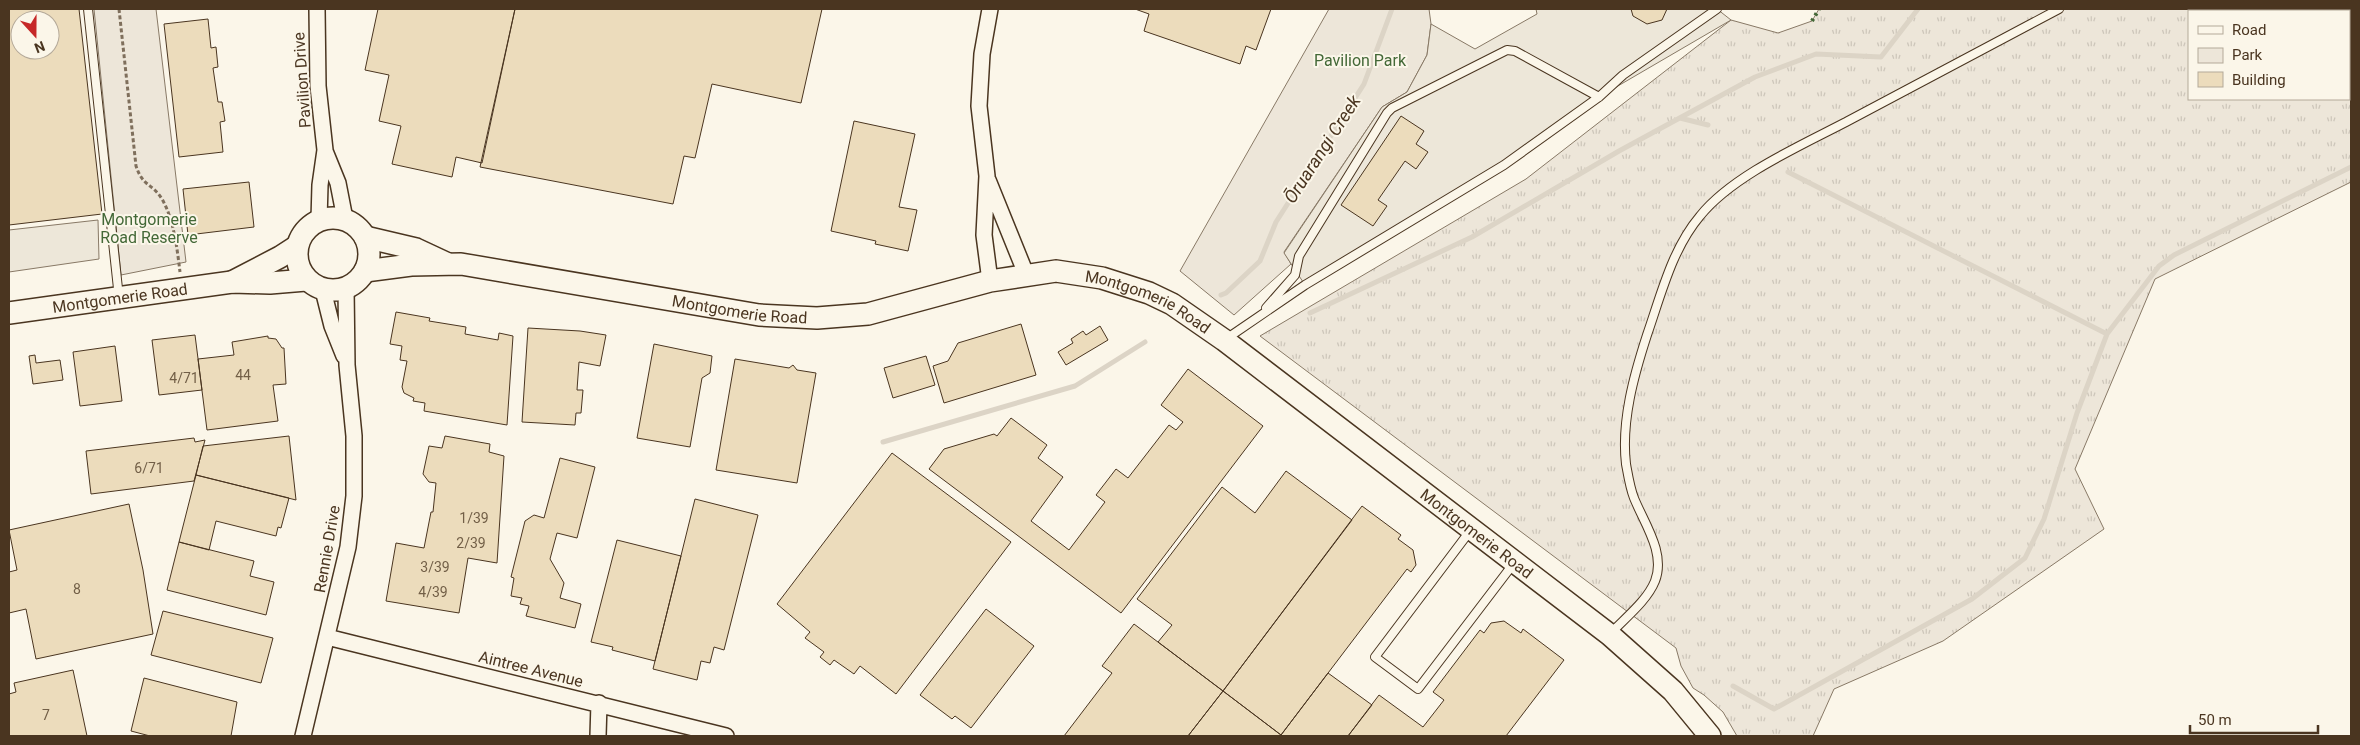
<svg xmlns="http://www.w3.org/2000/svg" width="2360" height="745" viewBox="0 0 2360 745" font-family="Roboto,sans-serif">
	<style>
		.grass { fill: url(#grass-tufts); stroke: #887966; fill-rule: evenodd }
		.green { fill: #ede6d9; stroke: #887966 }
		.parking { fill: #ede7d9; stroke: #887966 }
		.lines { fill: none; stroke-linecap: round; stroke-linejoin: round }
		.stream { stroke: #dcd4c6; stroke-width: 5 }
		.building { fill: #ecdcbc; stroke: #4a3520; fill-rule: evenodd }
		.lane-casing { stroke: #4a3520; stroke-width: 10 }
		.street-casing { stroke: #4a3520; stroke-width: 18 }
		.secondary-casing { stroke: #4a3520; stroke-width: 24 }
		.path { stroke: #7f6f5c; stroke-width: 3; stroke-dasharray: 4 2.5; stroke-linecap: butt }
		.lane { stroke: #fbf6e9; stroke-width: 8 }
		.street { stroke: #fbf6e9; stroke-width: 15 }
		.secondary { stroke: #fbf6e9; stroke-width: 21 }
		.hedge { stroke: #436837; stroke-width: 4; stroke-dasharray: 2.5 4; stroke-linecap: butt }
		.labels { text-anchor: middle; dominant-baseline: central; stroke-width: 4; stroke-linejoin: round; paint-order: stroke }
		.number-label { font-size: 14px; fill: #725f47 }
		.park-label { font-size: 16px; fill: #436837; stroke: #fbf6e9 }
		.street-label { font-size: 16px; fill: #4a3520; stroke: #fbf6e9 }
		.water-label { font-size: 18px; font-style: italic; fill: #4a3520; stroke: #fbf6e9 }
	</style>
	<defs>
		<pattern id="grass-tufts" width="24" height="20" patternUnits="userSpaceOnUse" patternTransform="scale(1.25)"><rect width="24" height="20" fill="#ede6d9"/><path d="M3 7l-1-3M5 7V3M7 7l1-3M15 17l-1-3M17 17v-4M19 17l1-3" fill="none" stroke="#cdc6ba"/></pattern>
	</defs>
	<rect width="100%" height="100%" fill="#fbf6e9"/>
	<path class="grass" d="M1819,9H2351V182L2155,279L2075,469L2104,529L1943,641L1834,689L1813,736H1737L1723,712L1704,695L1693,688L1681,666L1676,648L1260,336L1526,179L1731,20L1778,33L1812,21ZM2189,11H2349V99H2189Z"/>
	<path class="green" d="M94,9H156L186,262L121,275Z
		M1329,9H1429L1431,24L1427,55L1407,92L1382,107L1284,252L1291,264L1234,315L1180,271Z"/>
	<path class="parking" d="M1536,9H1717L1731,20L1599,97L1504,165L1305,285L1284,253L1382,107L1407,92L1427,55L1431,24L1475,49L1537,14Z
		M98,220L99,259L9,272V230Z"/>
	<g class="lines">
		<path class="stream" d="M1680,118L1708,125
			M1788,172L2107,334
			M1221,295L1226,293L1260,261L1276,222L1364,84L1392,9
			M1310,313L1472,237L1619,151L1755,77L1816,54L1881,57L1918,9
			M883,442L1075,386L1145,342
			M1733,686L1774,709L1972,599L2025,558L2044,519L2077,413L2107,334L2159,266L2174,255L2351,167"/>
	</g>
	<path class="building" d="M9,9H79L102,214L9,225ZM20,20H50V50H20Z
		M378,9H515L482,163L456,157L452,177L392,164L401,126L379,121L389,75L365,70Z
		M515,9H822L801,103L712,84L695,158L684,156L673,204L480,167Z
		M1135,9H1271L1256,50L1246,46L1240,64L1144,31L1149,14Z
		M1631,9H1667L1662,20L1647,24L1633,16Z
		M208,19L211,48L216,47L218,67L213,68L218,102H222L225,121L220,122L223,152L179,157L164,24Z
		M1401,116L1424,131L1416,144L1428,152L1416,169L1405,161L1378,200L1387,206L1373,226L1341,205Z
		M854,121L915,134L899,207L917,210L908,251L875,244L876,241L831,231Z
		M249,182L254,227L188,235L183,189Z
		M396,312L430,318L429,321L466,327L465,334L498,340L499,333L513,336L507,425L424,411L425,403L413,401L414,398L404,393L402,387L407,361L400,360L402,346L390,344Z
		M1021,324L1036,375L944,403L933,366L948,361L958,343Z
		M1100,326L1108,340L1066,365L1058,352L1073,343L1071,339L1083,331L1086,335Z
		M528,328L580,331L606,335L600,366L579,362L577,390H583L581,413H576L575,425L522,422Z
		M195,335L202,390L159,395L152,340Z
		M268,336V338L276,339L282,348H284L286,384L273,385L278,421L207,430L198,359L234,355L232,342Z
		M654,344L712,356L710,373L702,378L690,447L637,438Z
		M115,346L122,401L80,406L73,352Z
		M35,355L36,363L60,360L63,380L33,384L29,356Z
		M926,356L935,385L893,398L884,368Z
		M735,359L789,368L793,365L797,370L816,373L797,483L716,470Z
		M1188,369L1263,426L1121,613L929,469L944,449L994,434L997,436L1011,418L1047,445L1038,458L1063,477L1031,521L1069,550L1105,502L1096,495L1116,469L1128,478L1169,425L1176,430L1183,422L1161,405Z
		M289,436L296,500L196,475L203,446Z
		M445,436L490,444L489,452L504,456L497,563L468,558L459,613L386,601L396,543L424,548L431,512H433L436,483L429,482L423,474L429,446L442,448Z
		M194,438L195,442L205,440L194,481L91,494L86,451Z
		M892,453L1011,542L896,694L860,666L854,674L834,660L830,665L820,657L824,652L805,638L810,632L777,604Z
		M560,458L595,467L577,538L557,533L550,559L564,583L560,598L581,604L575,628L526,616L529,606L520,604L522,598L511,596L514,578L511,577L525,521L534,515L544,518Z
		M1286,471L1352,520L1223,691L1158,642L1172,625L1137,599L1222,487L1255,513Z
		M196,475L289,498L281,528L278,527L276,536L216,521L209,550L179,542Z
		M695,499L758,515L724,650L714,647L710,663L701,661L697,680L653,669Z
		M129,504L143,570L153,634L36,659L26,609L9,613V572L17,570L9,530Z
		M1362,506L1401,535L1398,539L1413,550L1416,565L1411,572L1407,569L1281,735L1223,691Z
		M617,540L681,556L655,661L612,650L613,647L591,642Z
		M179,542L254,561L250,576L274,582L266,615L167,590Z
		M986,609L1034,646L971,728L955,716L952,719L920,695Z
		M163,611L273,638L261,683L151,655Z
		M1504,621L1521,633L1523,629L1564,660L1506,736H1348L1379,695L1423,727L1444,700L1433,692L1480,630L1484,633L1491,623Z
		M1134,624L1223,691L1188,736H1064L1112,673L1102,666Z
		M73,670L87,736H9V694L16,692L14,683Z
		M1328,673L1372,705L1348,736H1284L1281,735Z
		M144,678L237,702L231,736H150L131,731Z
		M1223,691L1281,735L1284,736H1188Z"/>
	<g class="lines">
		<defs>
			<path id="lane" d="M88,9L119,298
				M1266,308L1295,275L1299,256L1387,113L1392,108L1507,50L1515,51L1599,97
				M1226,339L1305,285L1504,165L1599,97L1623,75L1717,9
				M1470,531L1375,657L1418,689L1514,563
				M1610,634C1625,618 1647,601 1655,581C1666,553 1644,523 1634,498C1630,488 1628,475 1626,464C1621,421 1634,375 1647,335C1661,295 1672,249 1700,216C1732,176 1800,146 1846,122C1917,84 1988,46 2059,9"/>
			<path id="street" d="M317,9L318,86L325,150L320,185L319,220
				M990,9L982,54L979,106L987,176L984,235L990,281
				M325,151L338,183L345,219
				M988,180L1026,274
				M323,290L332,326L344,356
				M327,637L726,736
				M303,736L348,547L354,496V436L347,365L346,288
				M598,736L599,703"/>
			<g id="secondary">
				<circle cx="333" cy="254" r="36"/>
				<path d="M365,237L416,249L446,263"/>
				<path id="s1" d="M365,271L411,265L461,264L759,315L817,318L868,314L990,281L1056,271L1102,278L1149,293L1172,304L1224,340L1610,635L1673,691L1710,736"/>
				<path d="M232,282L280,257L297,246"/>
				<path id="s2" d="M9,313L232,282L270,283L306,280"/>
			</g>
		</defs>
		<use href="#lane" class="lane-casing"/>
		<use href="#street" class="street-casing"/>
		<use href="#secondary" class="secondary-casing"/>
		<path class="path" d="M119,9L136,166C143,187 152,183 162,199C174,220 177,248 180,272"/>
		<use href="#lane" class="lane"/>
		<use href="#street" class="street"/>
		<use href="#secondary" class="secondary"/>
		<path class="hedge" d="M1812,21L1819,9"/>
	</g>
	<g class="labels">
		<g class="number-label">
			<text x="243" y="375">44</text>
			<text x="184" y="378">4/71</text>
			<text x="149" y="468">6/71</text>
			<text x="474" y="518">1/39</text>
			<text x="471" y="543">2/39</text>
			<text x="435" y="567">3/39</text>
			<text x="77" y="589">8</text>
			<text x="433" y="592">4/39</text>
			<text x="46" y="715">7</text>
		</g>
		<g class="park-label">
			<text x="1360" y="60">Pavilion Park</text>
			<text x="149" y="219">Montgomerie<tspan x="149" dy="18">Road Reserve</tspan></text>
		</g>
		<g class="street-label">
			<text transform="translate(302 80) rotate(-94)">Pavilion Drive</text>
			<text stroke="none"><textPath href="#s2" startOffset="112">Montgomerie Road</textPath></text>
			<text stroke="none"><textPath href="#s1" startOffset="799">Montgomerie Road</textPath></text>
			<text stroke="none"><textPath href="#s1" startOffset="379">Montgomerie Road</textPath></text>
			<text stroke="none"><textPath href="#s1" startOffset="1204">Montgomerie Road</textPath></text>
			<text transform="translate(327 549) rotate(-80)">Rennie Drive</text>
			<text transform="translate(531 669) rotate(14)">Aintree Avenue</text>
		</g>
		<g class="water-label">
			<text transform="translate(1322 149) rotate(-57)">Ōruarangi Creek</text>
		</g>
	</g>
	<rect width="2360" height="745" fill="none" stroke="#4a3520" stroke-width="20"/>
	<rect x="2188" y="10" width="162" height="90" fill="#fbf6e9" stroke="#b4a999"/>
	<rect x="2198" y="26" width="25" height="8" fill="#fbf6e9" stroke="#b4a999"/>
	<text x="2232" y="35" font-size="15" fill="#4a3520">Road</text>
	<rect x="2198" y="48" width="25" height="15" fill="#ede6d9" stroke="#b4a999"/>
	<text x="2232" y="60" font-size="15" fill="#4a3520">Park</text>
	<rect x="2198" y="72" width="25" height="15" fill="#ecdcbc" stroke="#b4a999"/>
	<text x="2232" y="85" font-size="15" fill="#4a3520">Building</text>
	<g transform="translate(35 35) rotate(159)"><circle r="24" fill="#fbf6e9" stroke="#b4a999"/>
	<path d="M0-4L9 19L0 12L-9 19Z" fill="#c62828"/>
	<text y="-8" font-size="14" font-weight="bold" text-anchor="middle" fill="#4a3520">N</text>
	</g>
	<path d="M2190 725v8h128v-8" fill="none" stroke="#4a3520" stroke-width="2.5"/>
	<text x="2198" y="725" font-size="15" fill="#4a3520" stroke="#fbf6e9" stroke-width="4" paint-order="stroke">50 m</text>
</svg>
